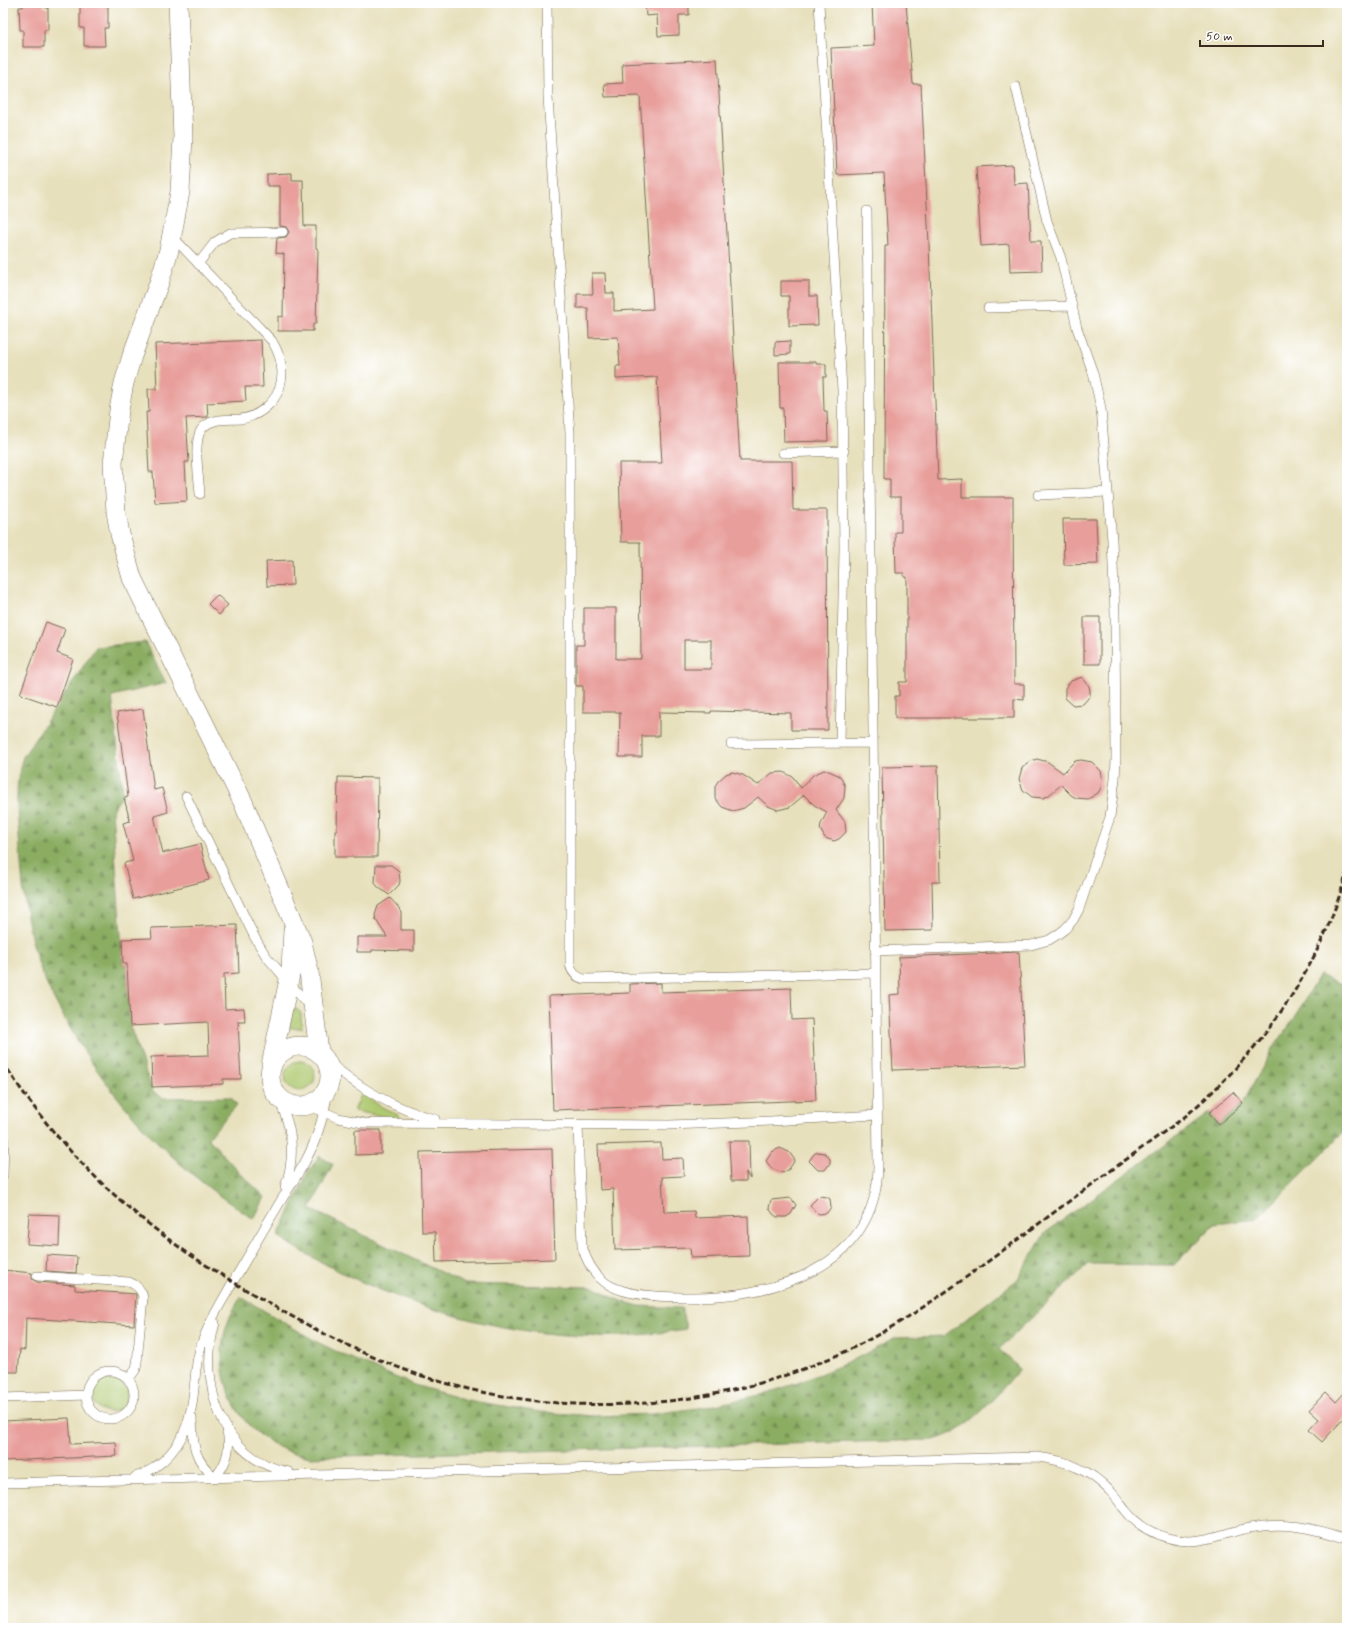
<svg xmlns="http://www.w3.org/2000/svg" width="1350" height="1631" viewBox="0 0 1350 1631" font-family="Mynerve,sans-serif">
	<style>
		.green { fill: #aec970; stroke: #747a47 }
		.forest { fill: url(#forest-firs); stroke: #626c40 }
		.building { fill: #e89f9b; fill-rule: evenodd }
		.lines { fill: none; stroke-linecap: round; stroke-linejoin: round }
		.service-casing { stroke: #776a55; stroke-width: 10 }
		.minor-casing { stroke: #776a55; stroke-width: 20 }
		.service { stroke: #fff; stroke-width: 9 }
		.minor { stroke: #fff; stroke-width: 19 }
		.rail { stroke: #3b2a1e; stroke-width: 3; stroke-dasharray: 6 3; stroke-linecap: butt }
	</style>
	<defs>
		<pattern id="forest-firs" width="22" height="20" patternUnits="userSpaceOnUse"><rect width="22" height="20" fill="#8aad62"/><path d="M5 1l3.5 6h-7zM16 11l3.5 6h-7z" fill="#728d50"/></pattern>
	</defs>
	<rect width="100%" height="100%" fill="#fff"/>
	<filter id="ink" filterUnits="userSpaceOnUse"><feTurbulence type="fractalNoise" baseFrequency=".025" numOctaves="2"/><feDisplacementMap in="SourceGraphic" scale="8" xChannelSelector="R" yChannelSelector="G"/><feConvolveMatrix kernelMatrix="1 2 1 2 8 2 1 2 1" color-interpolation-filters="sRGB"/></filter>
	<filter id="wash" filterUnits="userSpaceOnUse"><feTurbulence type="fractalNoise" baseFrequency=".012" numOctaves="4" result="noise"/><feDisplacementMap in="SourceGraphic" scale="16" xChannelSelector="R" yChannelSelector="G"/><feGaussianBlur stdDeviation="0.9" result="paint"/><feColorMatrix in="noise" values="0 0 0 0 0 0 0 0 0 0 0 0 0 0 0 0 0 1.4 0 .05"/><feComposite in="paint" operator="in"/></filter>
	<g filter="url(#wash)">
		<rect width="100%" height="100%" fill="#e7e0bc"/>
		<path class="green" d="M294,1007L301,1013L302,1028H288Z
			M285 1076a15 15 0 1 1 30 0a15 15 0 1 1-30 0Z
			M362,1093L380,1106L398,1115L400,1118L397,1119L354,1111Z
			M93 1395a17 17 0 1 1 34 0a17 17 0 1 1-34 0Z"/>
		<path class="forest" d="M145,642L166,683L112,696L123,795L112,810L123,964H127L130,1026L152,1091L163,1098L231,1097L237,1105L208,1138L238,1171L265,1197L254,1219C176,1171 109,1099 65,1019C57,1005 49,990 43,975C27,936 23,892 20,850C18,819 13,788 23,757L96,647Z
			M1319,975L1347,986V1129L1257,1219L1215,1224L1174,1265L1088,1264L999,1349L1020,1369C995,1396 971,1431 933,1440L310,1457C296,1454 282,1450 270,1442C231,1420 212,1367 227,1325C230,1315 235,1306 241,1297L317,1342L348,1357L414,1385L467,1400L540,1412L595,1416L651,1414L706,1407L760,1395L795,1384L847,1363L896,1338L944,1336L1017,1280L1045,1233L1209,1113L1219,1124L1243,1103L1272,1050L1294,1019Z
			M319,1156L333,1164L310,1209L465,1284L594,1287L616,1299L628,1303L639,1306L682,1308L686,1329C584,1347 484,1331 388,1293C350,1278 312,1259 278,1236L308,1172Z"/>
		<g id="blocks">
			<path class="building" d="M23,3H44V7L48,8V30H44V47H23V30H20L19,7H23Z
				M84,3H105V6H108V28H104L105,46H84V28H80V5L84,6Z
				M645,3H689V15H679V35L658,36L657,15L646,16Z
				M872,3H906L913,84H921L929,244L938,480L962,479V497H1013L1014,684H1024V700L1014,699V718H895V696H899V682H907V577H904V573H896L895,532H901V497H890V479H884L885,246H888L884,173L837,175L831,48L874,46Z
				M717,59L740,461H792L793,510H827L828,730H791V713L711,711V713L659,712V736H642V757H619L620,712H583V686H576V645H584V608H616V659H641L640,542H621L619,463H662L657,377L616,379V366H620L618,337L589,338L588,308H577V294H593L592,273H605L606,293H614V311L653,309L640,96L605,97L604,84L623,83L622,64ZM684,640H711V669H684Z
				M1013,165L1014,184L1028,183L1031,241H1041L1042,271L1010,272L1009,244L981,246L976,167Z
				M292,173V180H303L304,226H316V248L318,249L316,324H313V331H278V316L283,317L284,254L276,253L277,238L286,237L289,232L286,227L280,226V186H267V174Z
				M781,281H809V296H817L818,325L789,326V296H781Z
				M261,340L263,387H245L246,401L207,403L208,417L186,418L189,462H185L187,501L155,503L153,472H149L146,412H149L148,389H157L155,344Z
				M790,341V354L775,355V342Z
				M779,362H816V364H826V377H823L824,411H827L828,441L784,442L783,408H780Z
				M1063,519H1096L1098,564L1064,565Z
				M292,560L293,585L267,586L266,561Z
				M217,595L228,605L219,615L208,604Z
				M1084,617H1100V664H1084Z
				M46,622L65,629L57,653L73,659L57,707L20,694Z
				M1082,677L1089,686L1090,691V696L1083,704L1073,705L1065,698V688L1071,681Z
				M143,709L154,790L162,788L168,812L154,816L163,853L200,844L209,880L133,899L124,863L133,861L123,823L130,821L124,798L128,797L117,713Z
				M1037,759L1048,762L1063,773L1075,761L1081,760L1092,762L1101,771L1102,776L1101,788L1098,793L1088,799L1076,798L1071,795L1061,785L1049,795L1043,798L1032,797L1023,790L1019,779L1022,768L1031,761Z
				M938,766L940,882H932L933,930L885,931L882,767Z
				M824,770L829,771L840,776L845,786L844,798L836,810L845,822L846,832L839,839L834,841L825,838L820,829L821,824L827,812L814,805L804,795L790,807L778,810L768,806L758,797L744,808L733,811L722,807L715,798V786L718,781L726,774L732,772L743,775L758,785L772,773L783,772L793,777L801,788L813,775Z
				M338,777L378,778L377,857H335V830H337Z
				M376,865H391L399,871L400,881L399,885L389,895L378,887L375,883Z
				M390,898L399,908L401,913V930H414V951L372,950V952H357V937H387L376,920L375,915L378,906Z
				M237,925L239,973L224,974L225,1009L244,1008L245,1021H238L241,1079H223V1084L152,1087L151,1057L209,1055L208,1022L130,1026L127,964H123L122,939L152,938L151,928Z
				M1019,952L1025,1065L893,1070L889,995L900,994L899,957Z
				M661,983V992L791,988L792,1020L812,1019L816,1100L553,1110L549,996L630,993V984Z
				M1233,1092L1243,1103L1219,1124L1209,1113Z
				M355,1130H381V1154L355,1155Z
				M729,1141H749L750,1179L746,1172V1181H731Z
				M661,1143L662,1159L683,1158L684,1176L662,1177L664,1212L694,1211L695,1218L748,1216L749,1256L691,1258L690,1248L615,1250L613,1189L600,1190L598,1145Z
				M780,1148L789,1152L795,1160L789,1169L783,1173L772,1169L766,1161L772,1152Z
				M552,1149L555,1259L436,1262L435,1232H422L420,1152Z
				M817,1152L825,1153L830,1159V1163L825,1170H818L809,1161L814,1154Z
				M819,1196L827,1197L830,1199L831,1207L827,1213L819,1214L816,1212L810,1205Z
				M791,1198L796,1205L791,1214L786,1217H777L773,1214L769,1208L771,1200Z
				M29,1214L60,1215L59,1246L27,1244Z
				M47,1255L77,1257L76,1273L46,1271Z
				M3,1270L32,1273V1279L37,1282L75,1285V1290L136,1294L134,1325L26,1318L25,1350L20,1349L18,1372H3Z
				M1347,1390V1415L1322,1442L1309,1430L1319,1419L1309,1410L1326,1392L1336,1402Z
				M69,1418L71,1444L116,1442L117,1456L3,1461V1421Z"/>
		</g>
	</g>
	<g filter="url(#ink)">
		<use href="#blocks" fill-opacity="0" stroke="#776a55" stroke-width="1"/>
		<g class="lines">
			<defs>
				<path id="service" d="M547,3L548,97L570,433V965C572,973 576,977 584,979L876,973
					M819,3L842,390L844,549L840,743
					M172,236L272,341C280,354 284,367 281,382C278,401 260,416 241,419C227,420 210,417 201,430C193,443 199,478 200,494
					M198,264L215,242L230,233L283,232
					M988,308L1072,306
					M783,453L844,451
					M1038,495L1108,492
					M731,744L873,743
					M186,796L255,938L266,956L310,1007
					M875,951L1031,945L1049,940L1057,935L1065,929L1073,920L1079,909L1110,817L1115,779L1116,759L1115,614L1112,540L1101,408L1093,373L1077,328L1061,258L1047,221L1016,87
					M324,1058C357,1087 393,1109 435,1119
					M273,1090C292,1121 297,1153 285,1187
					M308,1105L338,1118L363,1123L669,1125L751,1122L877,1115
					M578,1124L582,1246C587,1263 595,1278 611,1286C630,1296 662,1297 683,1297C770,1299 877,1269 878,1166L867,211
					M3,1128L4,1139L3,1176
					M37,1276L129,1282C137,1285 141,1289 143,1297L137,1363L136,1369L128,1380
					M215,1323C198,1382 221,1460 289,1472
					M86 1395a24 24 0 1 1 48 0a24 24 0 1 1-48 0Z
					M3,1398L86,1395
					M192,1417C193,1444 193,1460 215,1477C227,1464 231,1449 227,1431
					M135,1477C163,1468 184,1443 190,1414C195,1395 194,1376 198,1357C204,1329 220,1305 234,1280C248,1257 261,1233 276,1209C285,1193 297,1177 306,1160C319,1136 325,1109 330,1082
					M3,1483L1037,1457C1065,1460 1089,1469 1109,1490C1116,1496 1120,1504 1126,1511C1137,1525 1153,1534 1169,1538C1197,1547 1222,1533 1249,1528C1283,1521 1315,1528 1347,1539"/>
				<path id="minor" d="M178,3L183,138L180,192L169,250L160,280L132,356L124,383L119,410L113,463L116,512L120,534L132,578L243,802L302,942L309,972L319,1052
					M270 1076a30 30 0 1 1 60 0a30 30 0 1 1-60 0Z
					M271,1065L291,970L293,930"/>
			</defs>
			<use href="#service" class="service-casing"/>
			<use href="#minor" class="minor-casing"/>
			<use href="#service" class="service"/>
			<use href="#minor" class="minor"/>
			<path class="rail" d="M1345,3L1347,70
				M3,1062C46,1131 102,1190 167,1238C193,1258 220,1274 248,1291C307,1326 369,1360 435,1380C561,1418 700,1412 821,1362C891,1334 949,1290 1009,1246C1066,1203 1124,1161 1182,1119C1260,1054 1320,970 1347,871"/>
		</g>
	</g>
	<rect width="1350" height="1631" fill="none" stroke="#fff" stroke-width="16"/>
	<path d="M1200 40v6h123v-6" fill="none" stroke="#3b2a1e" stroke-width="2"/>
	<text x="1206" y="40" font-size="12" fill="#3b2a1e" stroke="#ffffff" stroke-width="3" paint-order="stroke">50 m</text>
</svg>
